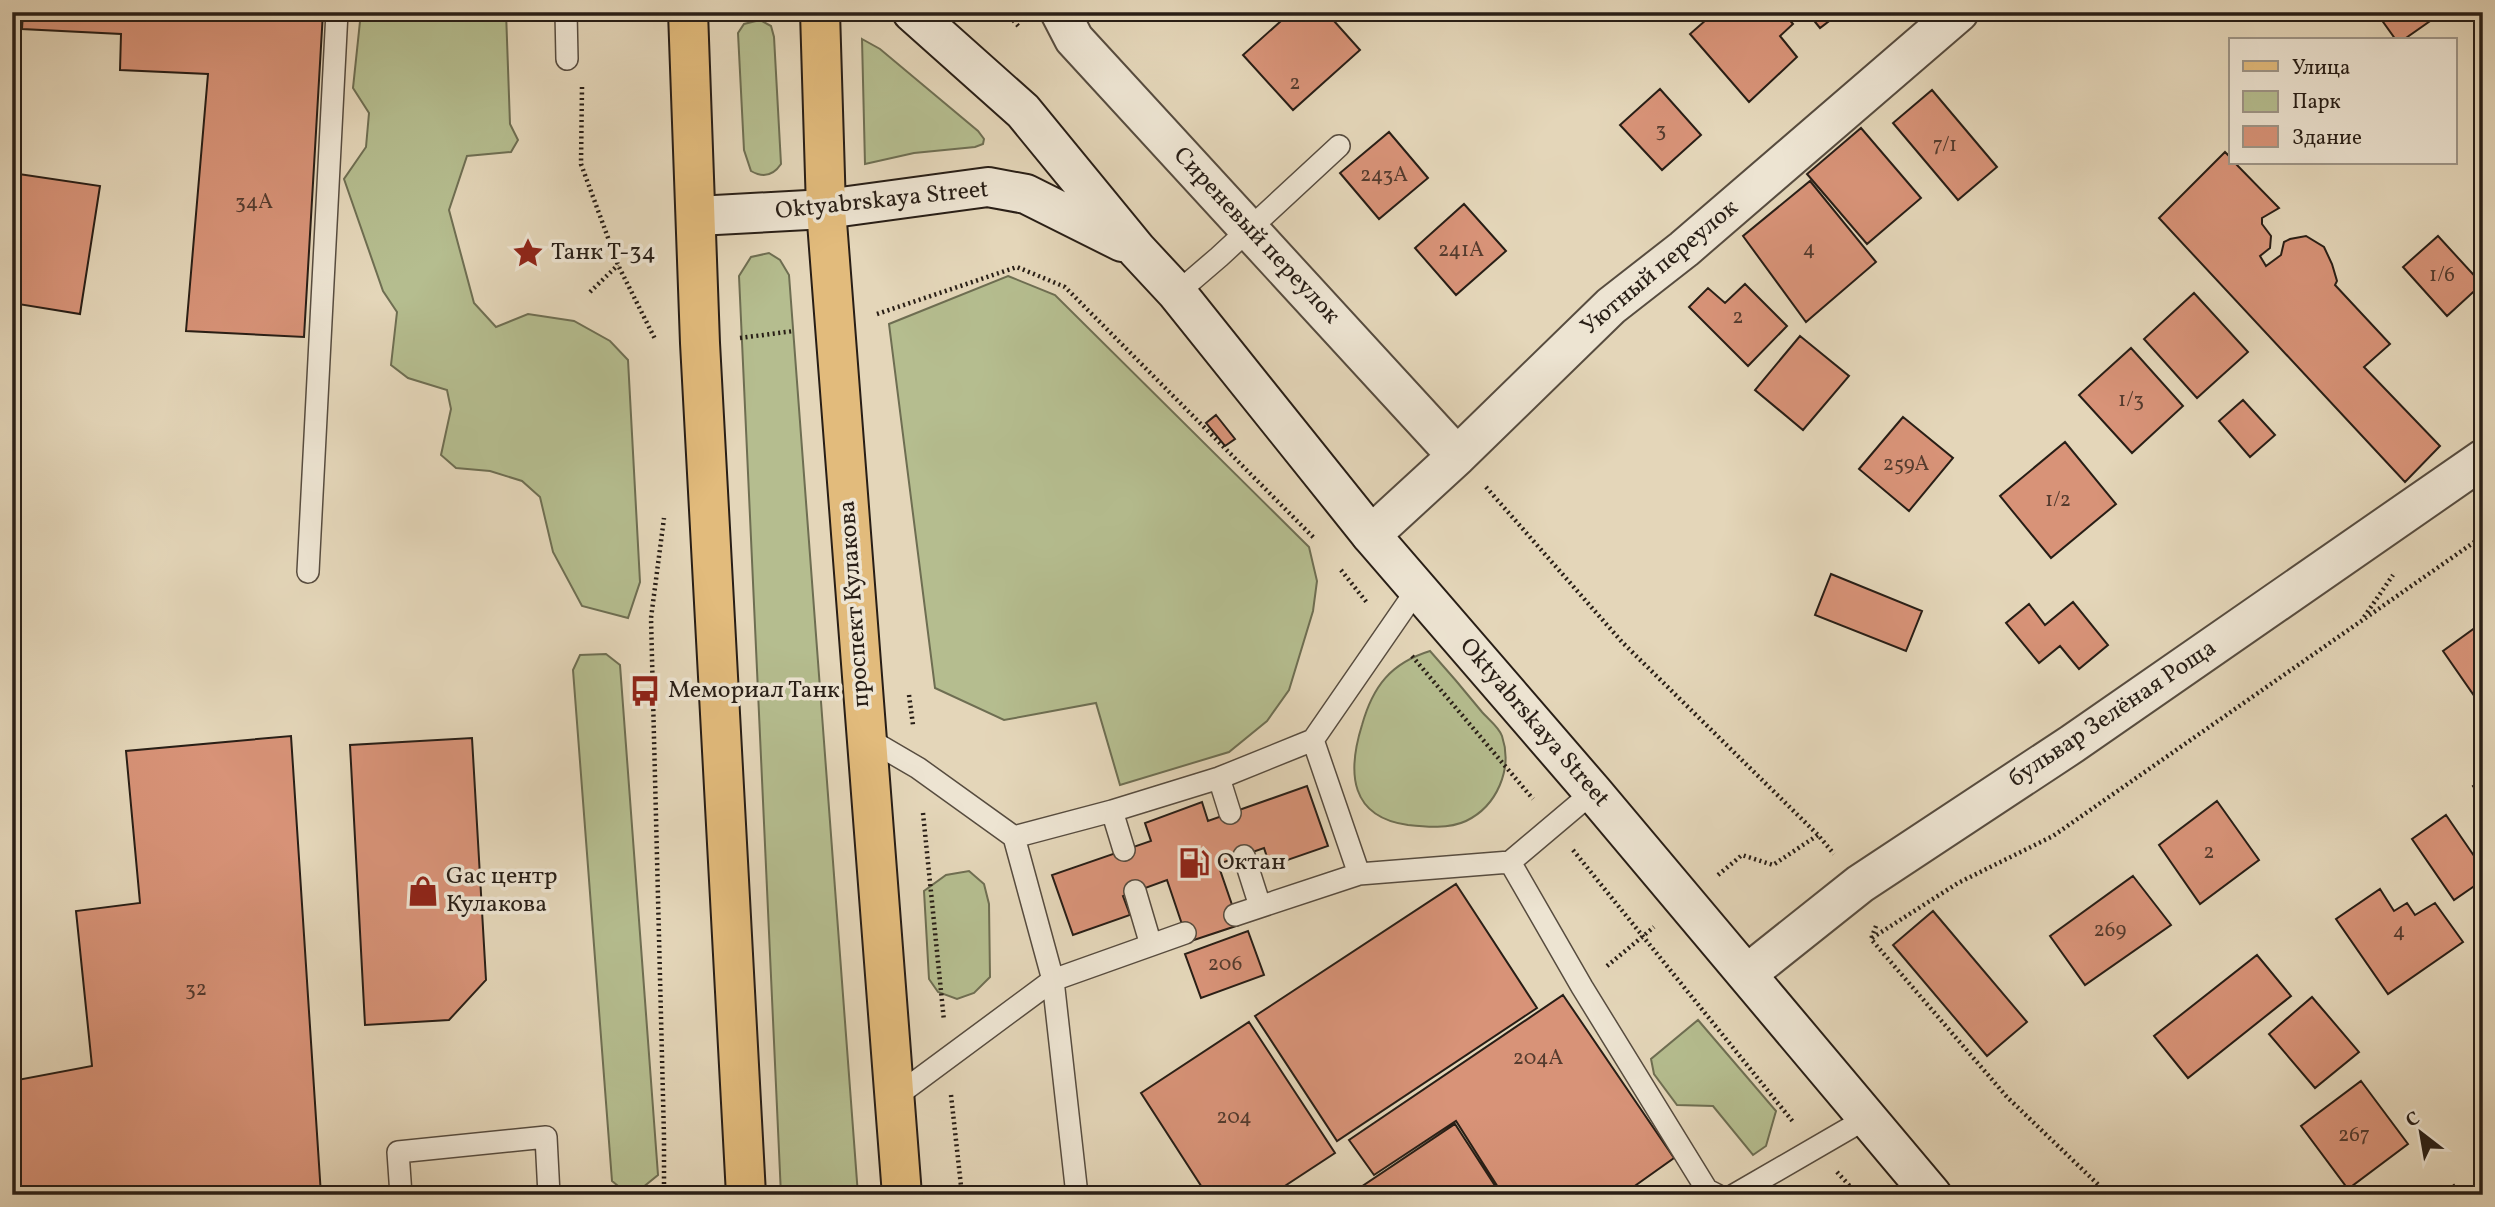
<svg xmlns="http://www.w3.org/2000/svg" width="2495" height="1207" viewBox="0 0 2495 1207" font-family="Vollkorn,serif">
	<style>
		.green { fill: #b5bd8f; stroke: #6e6e52; stroke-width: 2 }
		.building { fill: #d89378; stroke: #281e16; stroke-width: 2 }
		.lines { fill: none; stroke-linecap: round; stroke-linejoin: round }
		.lane-casing { stroke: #574c3f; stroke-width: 24 }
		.street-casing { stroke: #574c3f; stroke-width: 42 }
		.secondary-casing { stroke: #281e16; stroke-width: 42 }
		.primary-casing { stroke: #281e16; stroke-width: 42 }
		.path { stroke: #281e16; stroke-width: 4.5; stroke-dasharray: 2 3.5; stroke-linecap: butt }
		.lane { stroke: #ede4d2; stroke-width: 21 }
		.street { stroke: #ede4d2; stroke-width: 38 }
		.secondary { stroke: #ede4d2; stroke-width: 38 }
		.primary { stroke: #e2bb7c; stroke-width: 38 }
		.labels { text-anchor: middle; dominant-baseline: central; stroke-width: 7; stroke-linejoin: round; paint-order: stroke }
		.number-label { font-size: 21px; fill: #543b2e }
		.street-label { font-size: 24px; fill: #281e16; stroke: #ede4d2 }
		.poi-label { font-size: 24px; fill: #281e16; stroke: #ede4d2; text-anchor: start }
	</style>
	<rect width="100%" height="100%" fill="#e4d6b9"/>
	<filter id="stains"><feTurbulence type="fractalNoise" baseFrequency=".00286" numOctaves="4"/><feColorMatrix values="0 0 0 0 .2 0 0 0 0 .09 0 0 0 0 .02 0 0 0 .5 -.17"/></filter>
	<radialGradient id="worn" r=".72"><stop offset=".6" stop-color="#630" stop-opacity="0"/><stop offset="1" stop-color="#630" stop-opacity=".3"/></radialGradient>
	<path class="green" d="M361,12H506L510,124L518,140L511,152L467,156L449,210L474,303L496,327L528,314L574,321L610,341L628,360L640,582L628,618L582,606L553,552L540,497L522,481L490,471L456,468L441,455L451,409L447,390L408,378L391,365L397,312L383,291L344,179L366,147L369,113L353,88Z
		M760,20L771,26L774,37L781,164C773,176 763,178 751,171L744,150L738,33L744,24Z
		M862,39L880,49L978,131L984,139L983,144L975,147L914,153L865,164Z
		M769,253L780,260L789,275L858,1195H781L739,276L751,257Z
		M1008,276L1055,295L1309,547L1317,581L1313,611L1289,690L1267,721L1229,752L1120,785L1096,703L1004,720L935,688L889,324Z
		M1430,651C1448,671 1465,691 1482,712C1488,719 1499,727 1502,736C1513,769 1497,806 1466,821C1449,829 1426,827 1408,825C1350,817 1347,773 1362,725C1373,686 1391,663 1430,651Z
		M606,654L620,665L658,1175L642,1188L623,1190L612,1181L573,670L580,655Z
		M969,871L984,884L989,904L990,977L974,993L957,999L938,992L929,979L924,891L946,875Z
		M1698,1020L1776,1111L1766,1146L1753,1155L1713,1106L1677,1105L1654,1074L1651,1059Z"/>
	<path class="building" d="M23,12H323L304,337L186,331L208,74L120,70L121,34L22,29Z
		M1291,12H1326L1360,50L1293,110L1243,55Z
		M1715,12H1783L1793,24L1780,36L1797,57L1749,102L1690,34Z
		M1807,12H1841L1820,28Z
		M2376,12H2443L2403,40H2396Z
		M1660,89L1701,135L1662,170L1620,125Z
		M1932,90L1997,167L1958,200L1893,123Z
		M1861,128L1921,198L1867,244L1807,174Z
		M1389,132L1428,178L1379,219L1340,173Z
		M2225,152L2231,158V163H2235L2279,208L2262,218V224L2271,236L2270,248L2260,256L2266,266L2281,255L2284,242L2290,239L2306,236L2324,247L2332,264L2337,281L2335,285L2390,344L2364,367L2440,446L2405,482L2159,218Z
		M12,173L100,186L80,314L12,303Z
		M1810,181L1876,262L1806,322L1743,236Z
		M1464,204L1506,251L1456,295L1415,248Z
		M2438,236L2482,284L2447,316L2403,267Z
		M1745,284L1787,326L1748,366L1689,307L1708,288L1725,303Z
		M2194,293L2248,352L2197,398L2144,339Z
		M1800,336L1849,376L1803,430L1755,390Z
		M2131,348L2183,406L2132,453L2079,395Z
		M2243,400L2275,435L2250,457L2219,421Z
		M1216,415L1235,439L1225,446L1206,423Z
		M1903,417L1953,458L1909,511L1859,469Z
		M2065,442L2116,504L2051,558L2000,496Z
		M1831,574L1922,611L1906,651L1815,615Z
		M2073,602L2108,645L2079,669L2060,646L2039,663L2006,623L2029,604L2045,625Z
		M2483,622V691L2475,697L2443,651Z
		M291,736L321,1195H12V1081L92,1066L76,911L140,903L126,751Z
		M472,738L486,980L449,1020L365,1025L350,745Z
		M2483,780V801L2473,786Z
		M1307,786L1328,846L1270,866L1264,848L1218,864L1239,925L1188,942L1167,880L1123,896L1130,915L1073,935L1052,875L1151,841L1145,823L1202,802L1208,821Z
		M2217,801L2259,860L2200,904L2159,845Z
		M2446,815L2483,869V880L2454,900L2412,839Z
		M2133,876L2171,925L2085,985L2050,936Z
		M1456,884L1537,1008L1337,1141L1255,1016Z
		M2380,889L2394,911L2407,903L2415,915L2435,903L2463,942L2388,994L2336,919Z
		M1933,911L2027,1022L1987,1056L1893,945Z
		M1248,931L1264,975L1201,998L1185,954Z
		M2257,955L2291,996L2188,1078L2154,1036Z
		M1563,995L1674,1158L1622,1195H1503L1456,1121L1374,1175L1349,1140Z
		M2312,997L2359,1052L2315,1088L2269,1034Z
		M1249,1022L1335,1153L1271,1195H1207L1141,1093Z
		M2361,1081L2408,1144L2348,1189L2301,1126Z
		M1455,1124L1501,1195H1349Z
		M2454,1185L2462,1195H2441Z"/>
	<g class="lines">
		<defs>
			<path id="lane" d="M566,12L567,59
				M1177,293L1219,257L1339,146
				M308,572L337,12
				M865,737L918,768L1014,837L1112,811L1219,778L1313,740L1418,588
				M1313,740L1359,874L1510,862L1593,792
				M1219,778L1230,813
				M1112,811L1124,850
				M1244,856L1260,906
				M1510,862L1582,987L1707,1190L1717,1195
				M1135,891L1151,945
				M1235,915L1359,874
				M895,1097L1053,980L1014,837
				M401,1195L398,1152L546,1137L549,1195
				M1077,1195L1053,980L1185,933
				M1734,1195L1867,1118"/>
			<path id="street" d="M1060,12L1074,39L1457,456
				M1371,535L1457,456L1611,306L1684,249L1959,12
				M1747,974L1860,884L2072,744L2483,459"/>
			<path id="secondary" d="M912,12L1023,111L1137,250L1177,293L1371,535L1593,792L1932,1195
				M697,216L826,209L988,187L1026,194L1122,242"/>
			<path id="primary" d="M688,12L700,343L746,1195
				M820,12L826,209L902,1195"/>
		</defs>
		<use href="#lane" class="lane-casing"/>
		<use href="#street" class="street-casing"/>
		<use href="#secondary" class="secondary-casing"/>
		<use href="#primary" class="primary-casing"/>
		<path class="path" d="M1006,12L1020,28
			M582,87L581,164L618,265L655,339
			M590,292L618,265
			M877,314L1017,267L1065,287L1315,539
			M740,338L794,331
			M1486,487L1622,642L1818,835L1834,854
			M1341,570L1368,604
			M2364,617L2393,575
			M1412,656L1533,799
			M909,695L913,725
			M923,813L944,1021
			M1573,850L1794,1123
			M1718,875L1742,855L1773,865L1818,835
			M1876,926L1871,939L2007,1097L2109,1195
			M1872,938L1958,883L2053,836L2483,536
			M1607,966L1654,927
			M951,1095L962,1195
			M1837,1172L1858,1195
			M664,1195V1137L651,618L664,518"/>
		<use href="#lane" class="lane"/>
		<use href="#street" class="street"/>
		<use href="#secondary" class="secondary"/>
		<use href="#primary" class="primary"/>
	</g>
	<defs>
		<symbol id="sight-bare" viewBox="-9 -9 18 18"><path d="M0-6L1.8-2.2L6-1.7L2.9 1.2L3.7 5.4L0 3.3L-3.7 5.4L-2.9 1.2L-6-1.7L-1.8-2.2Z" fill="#8f2418" stroke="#ede4d2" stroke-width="2.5" paint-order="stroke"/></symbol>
		<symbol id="bus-bare" viewBox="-9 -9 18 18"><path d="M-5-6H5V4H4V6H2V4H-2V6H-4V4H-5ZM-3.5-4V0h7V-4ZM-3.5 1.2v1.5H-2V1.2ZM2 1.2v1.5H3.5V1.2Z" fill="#8f2418" stroke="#ede4d2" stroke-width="2.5" paint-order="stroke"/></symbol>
		<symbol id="fuel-bare" viewBox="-9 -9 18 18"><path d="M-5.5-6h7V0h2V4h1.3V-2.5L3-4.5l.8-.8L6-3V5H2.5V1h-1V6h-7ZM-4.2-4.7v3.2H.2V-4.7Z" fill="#8f2418" stroke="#ede4d2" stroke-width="2.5" paint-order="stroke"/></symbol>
		<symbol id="shop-bare" viewBox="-9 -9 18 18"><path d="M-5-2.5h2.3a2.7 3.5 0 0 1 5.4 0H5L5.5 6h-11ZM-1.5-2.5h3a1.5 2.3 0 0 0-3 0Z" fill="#8f2418" stroke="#ede4d2" stroke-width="2.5" paint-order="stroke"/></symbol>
	</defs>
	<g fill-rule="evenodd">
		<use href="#sight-bare" x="506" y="231" width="44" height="44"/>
		<use href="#bus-bare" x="623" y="669" width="44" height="44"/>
		<use href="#fuel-bare" x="1172" y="841" width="44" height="44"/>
		<use href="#shop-bare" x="401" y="869" width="44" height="44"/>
	</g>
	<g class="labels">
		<g class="number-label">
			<text x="1295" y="83">2</text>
			<text x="1661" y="130">3</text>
			<text x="1945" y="145">7/1</text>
			<text x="1384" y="175">243А</text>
			<text x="254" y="202">34А</text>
			<text x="1809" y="249">4</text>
			<text x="1461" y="250">241А</text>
			<text x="2442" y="275">1/6</text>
			<text x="1738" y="317">2</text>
			<text x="2131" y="400">1/3</text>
			<text x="1906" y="464">259А</text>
			<text x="2058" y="500">1/2</text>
			<text x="2209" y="852">2</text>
			<text x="2110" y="930">269</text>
			<text x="2399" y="931">4</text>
			<text x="1225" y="964">206</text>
			<text x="196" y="989">32</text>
			<text x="1538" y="1058">204А</text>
			<text x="1234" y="1117">204</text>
			<text x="2354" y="1135">267</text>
		</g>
		<g class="street-label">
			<text transform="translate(882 201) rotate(-6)">Oktyabrskaya Street</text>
			<text transform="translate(1256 236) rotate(47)">Сиреневый переулок</text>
			<text transform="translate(1660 268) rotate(-40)">Уютный переулок</text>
			<text transform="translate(855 604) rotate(-94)">проспект Кулакова</text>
			<text transform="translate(2113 714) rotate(-34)">бульвар Зелёная Роща</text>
			<text transform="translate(1534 723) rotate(49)">Oktyabrskaya Street</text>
		</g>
		<g class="poi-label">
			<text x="551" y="253">Танк Т-34</text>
			<text x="668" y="691">Мемориал Танк</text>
			<text x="1217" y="863">Октан</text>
			<text x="446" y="877">Gac центр<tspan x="446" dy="28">Кулакова</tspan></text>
		</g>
	</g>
	<rect width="2495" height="1207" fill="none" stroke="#e4d6b9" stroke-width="42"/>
	<rect x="14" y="14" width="2467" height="1179" fill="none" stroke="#281e16" stroke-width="3.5"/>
	<rect x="21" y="21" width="2453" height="1165" fill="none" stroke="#281e16" stroke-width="2"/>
	<rect x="2229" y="38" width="228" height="126" fill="#ede4d2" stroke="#9e9587" stroke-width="2"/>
	<rect x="2243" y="61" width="35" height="10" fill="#e2bb7c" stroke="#9e9587" stroke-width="2"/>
	<text x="2292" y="74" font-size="21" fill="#281e16">Улица</text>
	<rect x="2243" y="91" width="35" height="21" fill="#b5bd8f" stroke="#9e9587" stroke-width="2"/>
	<text x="2292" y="108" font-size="21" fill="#281e16">Парк</text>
	<rect x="2243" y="126" width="35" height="21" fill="#d89378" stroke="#9e9587" stroke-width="2"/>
	<text x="2292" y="144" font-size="21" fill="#281e16">Здание</text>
	<g transform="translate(2421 1133) rotate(329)" stroke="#ede4d2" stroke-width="5" paint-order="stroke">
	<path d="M0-5L12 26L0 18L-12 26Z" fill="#281e16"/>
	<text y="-10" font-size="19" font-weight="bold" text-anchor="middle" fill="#281e16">С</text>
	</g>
	<rect width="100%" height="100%" filter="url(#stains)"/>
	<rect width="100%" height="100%" fill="url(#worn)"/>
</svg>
